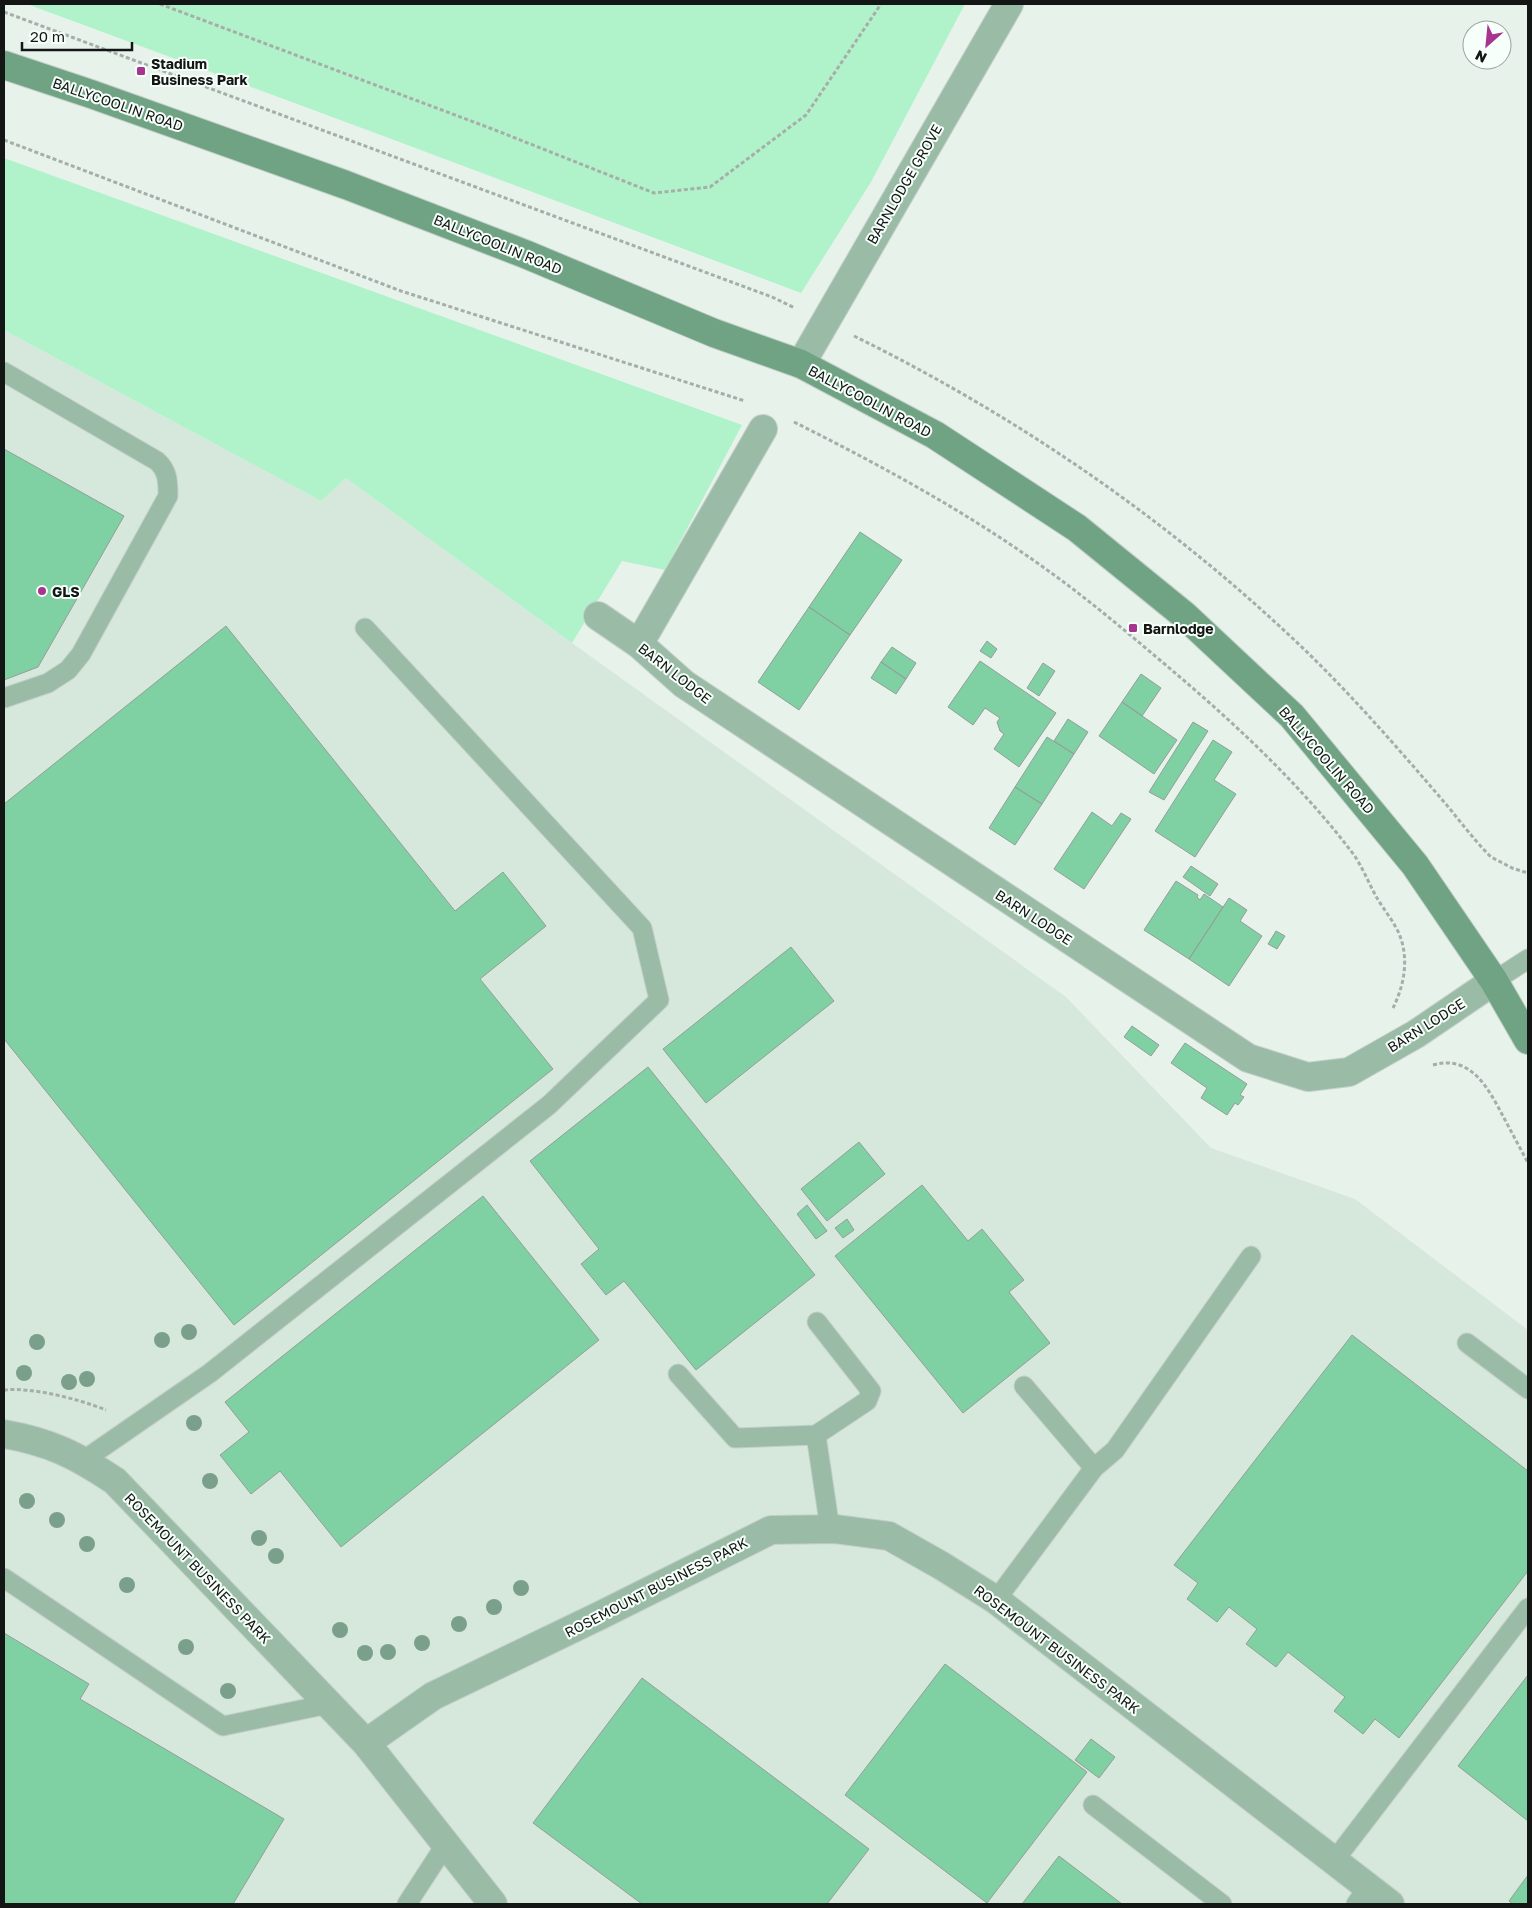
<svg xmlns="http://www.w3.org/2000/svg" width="1532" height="1908" viewBox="0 0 1532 1908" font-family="'Golos Text',sans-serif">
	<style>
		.built { fill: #d6e8dc }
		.green { fill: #b0f3cb }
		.building { fill: #7fd0a2; stroke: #949e98 }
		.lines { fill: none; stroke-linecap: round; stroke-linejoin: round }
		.lane-casing { stroke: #c5cfc9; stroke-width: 21 }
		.street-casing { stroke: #c5cfc9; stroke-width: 30 }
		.secondary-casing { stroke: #c5cfc9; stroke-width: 30 }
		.path { stroke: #a5aea8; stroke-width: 3; stroke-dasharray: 4 2.5; stroke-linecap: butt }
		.lane { stroke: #9abca7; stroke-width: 19 }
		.street { stroke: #9abca7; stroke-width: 28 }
		.secondary { stroke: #6fa384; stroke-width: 28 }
		.tree { fill: #7aa08c }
		.poi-dot { fill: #a7348e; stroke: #f6fff9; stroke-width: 2 }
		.labels { text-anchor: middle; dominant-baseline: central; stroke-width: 4; stroke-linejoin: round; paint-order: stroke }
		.poi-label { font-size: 14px; font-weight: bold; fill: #131614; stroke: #f6fff9; text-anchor: start }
		.street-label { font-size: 14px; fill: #131614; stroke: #f6fff9 }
	</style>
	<rect width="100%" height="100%" fill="#e7f2eb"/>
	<path class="built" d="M4,330L321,501L346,478L572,643L1066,997L1211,1148L1355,1199L1528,1330V1904H4Z"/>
	<path class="green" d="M27,4H965L871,182L801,293L370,131Z
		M4,158L742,425L665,570L622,561L572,643L346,478L321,501L4,330Z"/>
	<path class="building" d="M4,449L124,516L38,667L4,680Z
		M860,532L902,560L850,635L809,607Z
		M809,607L850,635L799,710L758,682Z
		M226,626L455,911L503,872L546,926L480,979L553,1069L234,1325L4,1039V804Z
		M987,641L997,649L991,658L980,651Z
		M892,647L916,663L906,679L881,662Z
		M980,661L1056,713L1019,767L994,749L1004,734L1000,731L997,722L1000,718L985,708L973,725L948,707Z
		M881,662L906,679L896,694L871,678Z
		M1043,663L1055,671L1039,696L1027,688Z
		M1141,674L1161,688L1142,716L1122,702Z
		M1122,702L1177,740L1154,774L1099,736Z
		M1068,719L1088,732L1074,754L1054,741Z
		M1193,722L1208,731L1164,800L1149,792Z
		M1047,737L1074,754L1042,804L1015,787Z
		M1213,740L1232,752L1214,780L1236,794L1195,857L1155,831Z
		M1015,787L1042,804L1015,845L989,828Z
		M1092,812L1112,826L1121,813L1131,819L1084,889L1054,869Z
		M1191,866L1218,884L1210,896L1183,877Z
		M1176,881L1198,895L1197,897L1200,900L1204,894L1223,907L1189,959L1144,930Z
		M1229,898L1247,910L1240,921L1262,936L1229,986L1189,959Z
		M1276,931L1285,936L1277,949L1268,944Z
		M791,947L834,1001L706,1103L663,1049Z
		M1132,1026L1159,1045L1151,1056L1124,1037Z
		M1185,1043L1247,1084L1240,1095L1244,1097L1238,1105L1235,1103L1227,1115L1201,1098L1207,1088L1171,1063Z
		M648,1067L815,1275L696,1370L624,1281L606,1295L581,1264L599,1249L530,1161Z
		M859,1142L885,1174L827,1221L801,1189Z
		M922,1185L968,1241L982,1229L1024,1280L1009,1292L1050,1343L963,1413L835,1256Z
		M483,1196L599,1340L341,1547L280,1471L251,1494L220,1455L249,1432L225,1402Z
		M807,1205L827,1231L816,1239L797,1214Z
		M847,1219L854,1230L843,1238L835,1228Z
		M1352,1335L1528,1471V1571L1399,1738L1375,1719L1363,1734L1334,1711L1345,1697L1288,1652L1276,1667L1246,1644L1257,1629L1229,1607L1217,1622L1187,1599L1198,1583L1174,1565Z
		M4,1633L89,1684L80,1699L284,1819L233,1904H4Z
		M945,1664L1087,1772L987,1903L845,1795Z
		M1528,1675V1821L1458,1766Z
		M642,1678L869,1849L827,1904H642L533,1823Z
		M1091,1739L1115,1757L1099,1778L1075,1760Z
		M1059,1856L1122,1904H1022Z
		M1528,1875V1904H1513L1509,1901Z"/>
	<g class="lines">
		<defs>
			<path id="lane" d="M4,372L157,461C168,471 168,482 168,496L81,654L68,670L48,683L4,698
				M1494,981L1528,959
				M1467,1343L1528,1389
				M678,1374L735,1438L816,1435L830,1529
				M1024,1386L1094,1468
				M816,1435L867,1401L871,1391L817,1322
				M84,1460L210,1373L549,1105L659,1000L642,928L365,628
				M4,1578L223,1726L329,1704
				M996,1600L1094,1468L1115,1450L1251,1256
				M1093,1805L1222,1904
				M1334,1861L1528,1608
				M407,1904L446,1844
				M1356,1904L1368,1887"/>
			<path id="street" d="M801,364L1009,4
				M598,616L639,644L684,684L1248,1058L1308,1077L1349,1072L1416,1034L1494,981
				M639,644L763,429
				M4,1434C50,1442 76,1455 115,1481L366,1743L493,1904
				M366,1743L433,1696L601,1615L771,1530L835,1529L889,1536L942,1566L996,1600L1390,1904"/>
			<path id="secondary" d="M4,65L91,94L346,185L525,254L714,333L801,364L935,435L1077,528L1184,615L1292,716L1415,865L1494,981L1528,1040"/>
		</defs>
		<use href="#lane" class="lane-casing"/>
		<use href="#street" class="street-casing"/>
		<use href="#secondary" class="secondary-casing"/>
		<path class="path" d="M160,4L495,130L654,193L710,187L806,115L881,4
			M4,12L772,297L795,308
			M4,140L401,291L745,401
			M854,336C1021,418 1177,526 1310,655C1358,702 1402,753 1445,803C1460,821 1474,840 1491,857L1512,868L1528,873
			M794,422C880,465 965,511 1043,567C1084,596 1122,628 1161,661C1230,719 1299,782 1354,855C1363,868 1369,884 1377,898C1384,910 1395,923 1400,936C1409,960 1404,986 1393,1008
			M1433,1065C1472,1054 1489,1090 1504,1118C1512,1133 1520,1148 1528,1163
			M4,1390C32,1387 79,1399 106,1410"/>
		<use href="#lane" class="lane"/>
		<use href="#street" class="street"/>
		<use href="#secondary" class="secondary"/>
	</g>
	<g class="tree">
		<circle cx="189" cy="1332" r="8"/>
		<circle cx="162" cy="1340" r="8"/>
		<circle cx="37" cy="1342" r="8"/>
		<circle cx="24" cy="1373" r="8"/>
		<circle cx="87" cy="1379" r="8"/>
		<circle cx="69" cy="1382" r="8"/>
		<circle cx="194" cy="1423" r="8"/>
		<circle cx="210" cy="1481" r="8"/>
		<circle cx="27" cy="1501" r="8"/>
		<circle cx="57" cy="1520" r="8"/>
		<circle cx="259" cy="1538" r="8"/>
		<circle cx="87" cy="1544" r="8"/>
		<circle cx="276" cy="1556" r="8"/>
		<circle cx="127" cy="1585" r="8"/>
		<circle cx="521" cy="1588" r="8"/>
		<circle cx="494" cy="1607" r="8"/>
		<circle cx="459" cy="1624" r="8"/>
		<circle cx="340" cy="1630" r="8"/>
		<circle cx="422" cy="1643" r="8"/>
		<circle cx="186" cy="1647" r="8"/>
		<circle cx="388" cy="1652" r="8"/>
		<circle cx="365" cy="1653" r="8"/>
		<circle cx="228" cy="1691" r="8"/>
	</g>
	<g class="poi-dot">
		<rect x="136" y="66" width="10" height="10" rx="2.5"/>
		<circle cx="42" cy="591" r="5"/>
		<rect x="1128" y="623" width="10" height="10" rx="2.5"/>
	</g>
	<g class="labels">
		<g class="poi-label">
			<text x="151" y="63">Stadium<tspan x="151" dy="16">Business Park</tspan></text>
			<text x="52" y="591">GLS</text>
			<text x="1143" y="628">Barnlodge</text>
		</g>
		<g class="street-label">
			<text transform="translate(118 104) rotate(19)">BALLYCOOLIN ROAD</text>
			<text transform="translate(904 184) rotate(-60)">BARNLODGE GROVE</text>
			<text transform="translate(498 244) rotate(22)">BALLYCOOLIN ROAD</text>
			<text transform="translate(870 401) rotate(28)">BALLYCOOLIN ROAD</text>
			<text transform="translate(675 673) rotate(38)">BARN LODGE</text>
			<text transform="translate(1327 760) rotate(49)">BALLYCOOLIN ROAD</text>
			<text transform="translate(1034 917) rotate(33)">BARN LODGE</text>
			<text transform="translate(1426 1025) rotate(-32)">BARN LODGE</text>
			<text transform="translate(198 1568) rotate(46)">ROSEMOUNT BUSINESS PARK</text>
			<text transform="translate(656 1587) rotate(-27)">ROSEMOUNT BUSINESS PARK</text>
			<text transform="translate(1057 1649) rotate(37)">ROSEMOUNT BUSINESS PARK</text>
		</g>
	</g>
	<rect width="1532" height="1908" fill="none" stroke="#131614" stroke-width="10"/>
	<g transform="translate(1487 45) rotate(207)"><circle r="24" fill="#f6fff9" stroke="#9ba29d"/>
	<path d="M0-4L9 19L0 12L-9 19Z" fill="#a7348e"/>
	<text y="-8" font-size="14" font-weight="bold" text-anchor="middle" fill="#131614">N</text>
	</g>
	<path d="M22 42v8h110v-8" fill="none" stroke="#131614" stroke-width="2.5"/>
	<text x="30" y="42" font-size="15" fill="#131614" stroke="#f6fff9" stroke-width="4" paint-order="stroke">20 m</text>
</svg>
